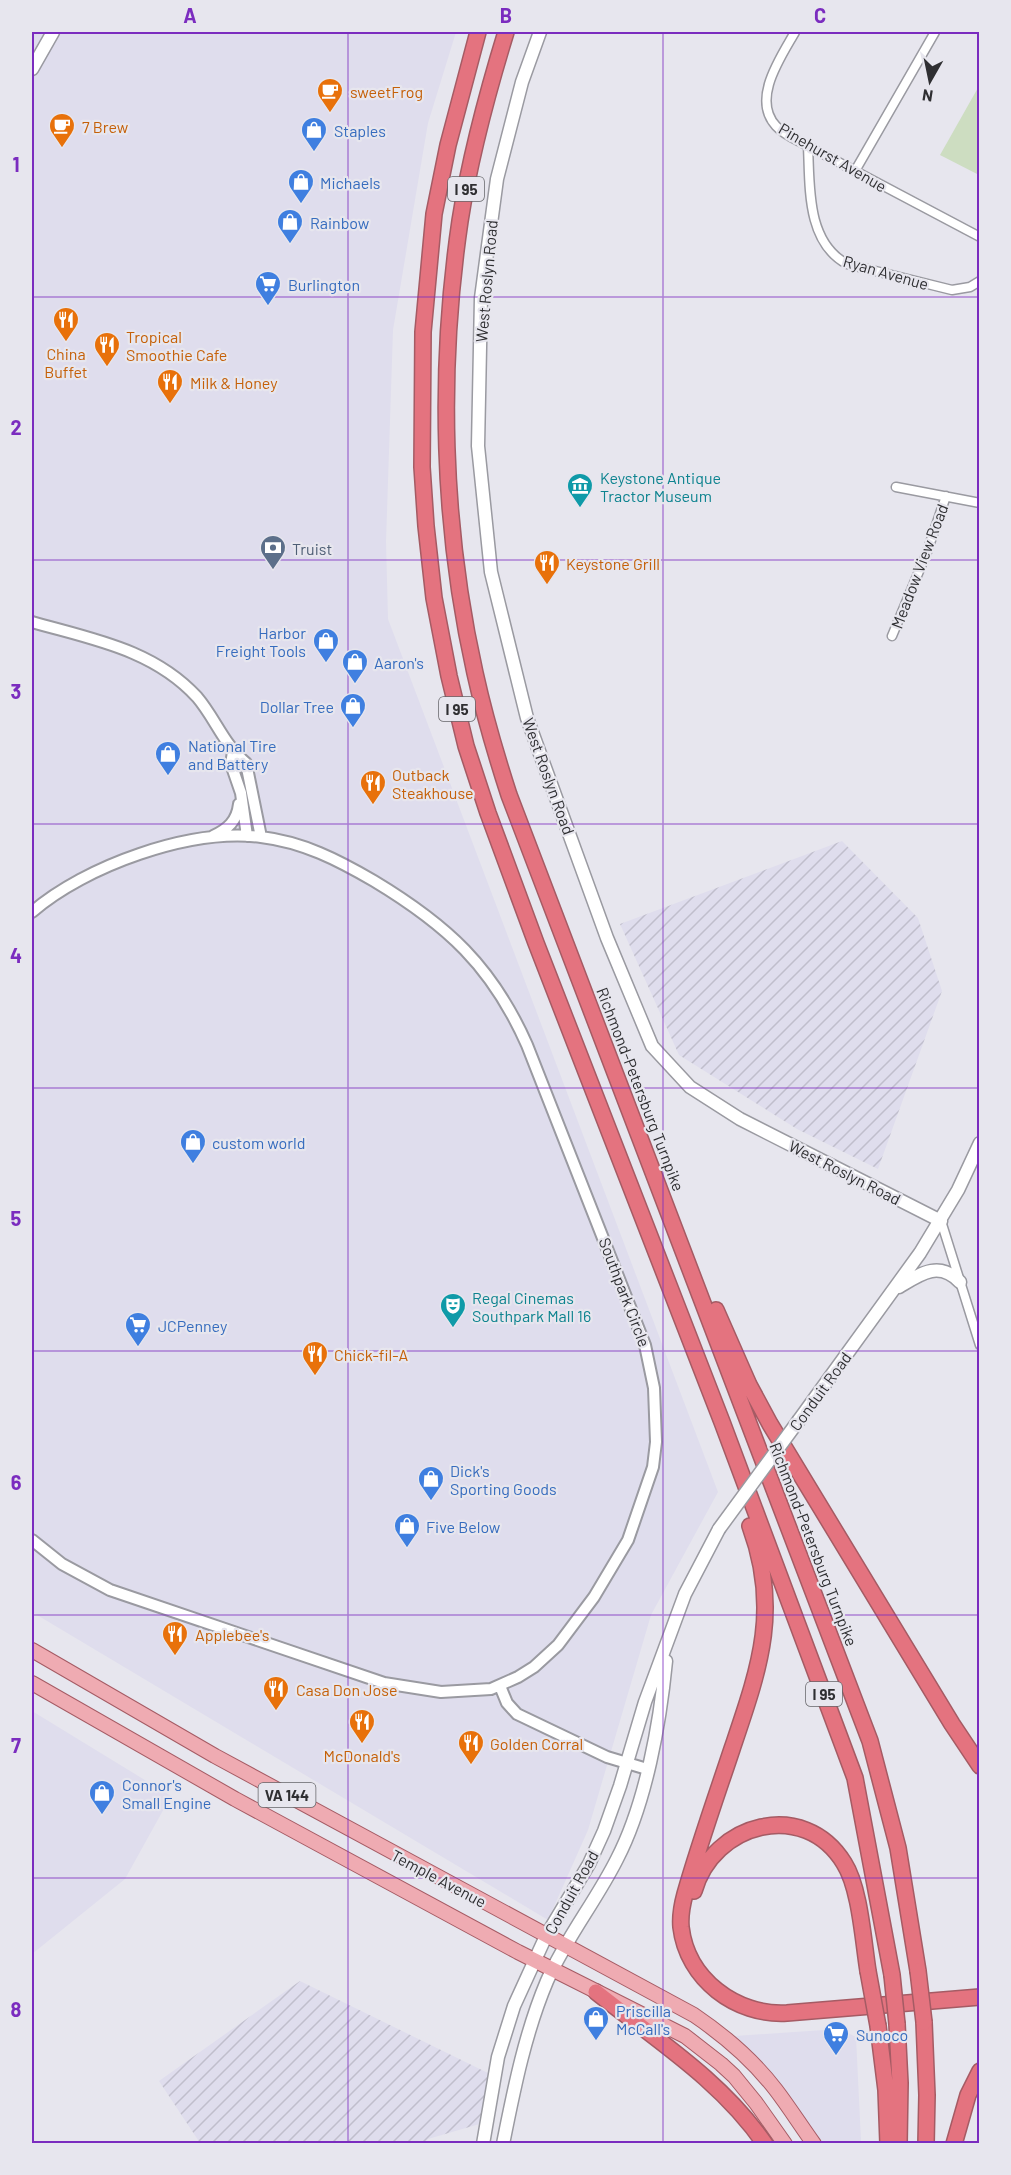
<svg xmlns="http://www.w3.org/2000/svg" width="1011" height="2175" viewBox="0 0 1011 2175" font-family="Barlow,sans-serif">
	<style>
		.built { fill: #dfdded }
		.industrial { fill: url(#industrial-furrows) }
		.pitch { fill: #cdddc1 }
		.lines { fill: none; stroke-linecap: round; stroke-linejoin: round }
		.minor-casing { stroke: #9a9aa1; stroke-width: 11 }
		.tertiary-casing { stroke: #9a9aa1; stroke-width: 14 }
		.secondary-casing { stroke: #9a9aa1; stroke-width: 15 }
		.primary-casing { stroke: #a55b64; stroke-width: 16 }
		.motorway-casing { stroke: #a55b64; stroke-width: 18 }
		.minor { stroke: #fff; stroke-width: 8 }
		.tertiary { stroke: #fff; stroke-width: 10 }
		.secondary { stroke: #fff; stroke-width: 12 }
		.primary { stroke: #efabb2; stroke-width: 14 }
		.motorway { stroke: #e4737f; stroke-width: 15 }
		.secondary-bridge-casing { stroke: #9a9aa1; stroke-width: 15; stroke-linecap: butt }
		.motorway-bridge-casing { stroke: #a55b64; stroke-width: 18; stroke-linecap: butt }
		.secondary-bridge { stroke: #fff; stroke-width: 12 }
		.motorway-bridge { stroke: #e4737f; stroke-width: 15 }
		.grid { fill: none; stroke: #7b2cbf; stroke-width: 1.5; stroke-opacity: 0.55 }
		.labels { text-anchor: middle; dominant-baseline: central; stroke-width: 4.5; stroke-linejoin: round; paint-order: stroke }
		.shield { fill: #e7e6ee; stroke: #66666a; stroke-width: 1.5 }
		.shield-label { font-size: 15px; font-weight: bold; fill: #2f2f32 }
		.food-label { font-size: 16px; fill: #c56008; stroke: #e7e6ee; text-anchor: start }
		.shop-label { font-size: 16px; fill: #366cbe; stroke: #e7e6ee; text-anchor: start }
		.street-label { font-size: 16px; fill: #2f2f32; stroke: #e7e6ee }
		.culture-label { font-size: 16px; fill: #0d838f; stroke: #e7e6ee; text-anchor: start }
		.service-label { font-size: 16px; fill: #4e5e75; stroke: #e7e6ee; text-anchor: start }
		.neatline { fill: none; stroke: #7b2cbf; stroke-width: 2 }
		.grid-label { font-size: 20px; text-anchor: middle; font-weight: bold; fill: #7b2cbf }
	</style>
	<defs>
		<pattern id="industrial-furrows" width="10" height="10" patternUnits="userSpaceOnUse" patternTransform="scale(1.5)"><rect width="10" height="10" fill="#dfdded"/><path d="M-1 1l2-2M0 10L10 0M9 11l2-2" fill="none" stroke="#c0becc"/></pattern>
	</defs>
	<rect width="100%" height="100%" fill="#e7e6ee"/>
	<path class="built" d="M32,32H456L428,123L393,330L386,542L388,619L718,1492L651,1615L588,1830L548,1920L32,1612Z
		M32,1711L171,1796L125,1879L32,1954Z
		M840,2029L856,2037L861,2141L860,2143H822L779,2085L734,2036Z"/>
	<path class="industrial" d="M842,841L918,918L942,991L878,1169L797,1129L679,1055L620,924Z
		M300,1981L492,2075L483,2123L428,2139L423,2144L200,2143L159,2081Z"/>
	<path class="pitch" d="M979,86V175L940,155Z"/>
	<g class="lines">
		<defs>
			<path id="minor" d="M795,32C781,57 751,99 776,126C784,135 797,140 808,146L980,237
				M808,146C810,186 806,242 847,264L952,290L970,287L980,281
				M855,171L935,32
				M896,487L980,503
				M892,636L927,552L946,496
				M941,1221L980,1345"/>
			<path id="tertiary" d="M32,622C91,639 153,649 197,697C215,718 224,745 246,763L261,837
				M233,752L231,764L241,793L247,836
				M213,836C228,829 237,821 239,804
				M32,912C85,866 190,828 261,837C303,842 338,860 374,881C447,925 492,966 527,1045L645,1345L654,1388L656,1442L653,1467L628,1540L594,1597L558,1645L534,1667L518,1677L491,1689L441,1692L384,1683L110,1590L62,1564L32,1540
				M500,1686L507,1703L517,1714L607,1757L647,1769"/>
			<path id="secondary" d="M540,32L522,82L497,179L481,298L478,446L491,572L527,718L607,938L652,1046L690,1087L740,1119L941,1221
				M32,69L53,32
				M899,1287C920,1274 939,1260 960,1282
				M799,1420L920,1253L958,1190L980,1143
				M483,2144L498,2057L514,2006L546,1936L589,1864L604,1831L620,1786L645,1702L685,1594L719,1529
				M503,2144C514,2089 525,2033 547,1981C566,1938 596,1901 617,1859C646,1803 660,1723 666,1661"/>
			<path id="primary" d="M32,1650L215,1756L694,2015C725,2036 753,2060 776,2090C789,2107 801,2126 814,2144
				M32,1683L235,1799L518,1952L685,2036L721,2064L734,2076L756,2103L785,2144"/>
			<path id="motorway" d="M478,32L448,145L434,214L423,332L422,467L426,526L434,598L449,676L466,746L488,813L536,943L722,1422L855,1778L892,1975
				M506,32C487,94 470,157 460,221C438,370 442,526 475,673C484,714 496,755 509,795L870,1741L898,1848L918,1971
				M716,1310L749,1385L770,1424L952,1724L980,1766
				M750,1526C781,1610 759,1669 732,1749C716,1797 699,1845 685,1894C682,1905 680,1916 681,1927C687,1979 736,2016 787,2013L980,1997
				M694,1891C713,1823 804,1798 844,1863C860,1888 863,1940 868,1971
				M596,1992C655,2039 721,2080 765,2144
				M924,2022L927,2095L926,2144
				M897,2024L900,2083L899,2144
				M878,2026L886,2090L888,2144
				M954,2144L968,2095L980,2071"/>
		</defs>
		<use href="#minor" class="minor-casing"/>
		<use href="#tertiary" class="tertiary-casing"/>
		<use href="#secondary" class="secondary-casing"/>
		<use href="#primary" class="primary-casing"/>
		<use href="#motorway" class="motorway-casing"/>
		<use href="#minor" class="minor"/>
		<use href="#tertiary" class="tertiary"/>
		<use href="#secondary" class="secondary"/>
		<use href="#primary" class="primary"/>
		<use href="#motorway" class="motorway"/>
		<defs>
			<path id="secondary-bridge" d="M719,1529L799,1420"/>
			<path id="motorway-bridge" d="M868,1971L878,2026
				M918,1971L924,2022
				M892,1975L897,2024"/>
		</defs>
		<use href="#secondary-bridge" class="secondary-bridge-casing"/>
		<use href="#motorway-bridge" class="motorway-bridge-casing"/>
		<use href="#secondary-bridge" class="secondary-bridge"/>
		<use href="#motorway-bridge" class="motorway-bridge"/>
	</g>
	<path class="grid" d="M348,32V2144M663,32V2144M32,297H980M32,560H980M32,824H980M32,1088H980M32,1351H980M32,1615H980M32,1878H980"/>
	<defs>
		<symbol id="cafe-pin" viewBox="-11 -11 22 30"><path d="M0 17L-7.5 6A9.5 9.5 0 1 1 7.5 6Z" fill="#e8710a" stroke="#e7e6ee"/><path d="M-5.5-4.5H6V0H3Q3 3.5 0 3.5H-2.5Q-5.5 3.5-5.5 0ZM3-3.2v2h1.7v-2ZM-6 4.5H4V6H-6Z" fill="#fff"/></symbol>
		<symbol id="shop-pin" viewBox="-11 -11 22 30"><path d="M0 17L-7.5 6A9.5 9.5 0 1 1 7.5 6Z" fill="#3f7fe0" stroke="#e7e6ee"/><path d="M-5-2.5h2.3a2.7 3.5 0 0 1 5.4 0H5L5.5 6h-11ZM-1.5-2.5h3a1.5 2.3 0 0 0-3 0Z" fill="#fff"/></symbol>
		<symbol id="supermarket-pin" viewBox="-11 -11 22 30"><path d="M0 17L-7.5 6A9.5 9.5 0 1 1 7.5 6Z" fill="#3f7fe0" stroke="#e7e6ee"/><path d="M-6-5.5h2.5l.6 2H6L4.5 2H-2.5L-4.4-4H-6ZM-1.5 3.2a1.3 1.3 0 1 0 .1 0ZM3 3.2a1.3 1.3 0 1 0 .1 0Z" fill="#fff"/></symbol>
		<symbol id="restaurant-pin" viewBox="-11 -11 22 30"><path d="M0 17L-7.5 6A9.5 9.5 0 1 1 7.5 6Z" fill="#e8710a" stroke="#e7e6ee"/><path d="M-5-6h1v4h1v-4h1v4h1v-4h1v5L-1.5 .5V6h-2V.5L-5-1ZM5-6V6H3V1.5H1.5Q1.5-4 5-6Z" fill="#fff"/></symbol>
		<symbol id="museum-pin" viewBox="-11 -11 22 30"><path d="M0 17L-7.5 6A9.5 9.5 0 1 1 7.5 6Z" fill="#0f9aa8" stroke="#e7e6ee"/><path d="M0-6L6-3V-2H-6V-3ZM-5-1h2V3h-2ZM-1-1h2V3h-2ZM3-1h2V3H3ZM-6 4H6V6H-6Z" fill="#fff"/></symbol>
		<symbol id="bank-pin" viewBox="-11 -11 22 30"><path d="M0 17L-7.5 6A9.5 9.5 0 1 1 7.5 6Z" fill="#5c6f8a" stroke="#e7e6ee"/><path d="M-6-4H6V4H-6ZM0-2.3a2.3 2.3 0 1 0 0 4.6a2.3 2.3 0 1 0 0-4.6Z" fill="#fff"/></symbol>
		<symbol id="theatre-pin" viewBox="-11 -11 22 30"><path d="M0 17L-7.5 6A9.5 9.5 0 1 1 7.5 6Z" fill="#0f9aa8" stroke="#e7e6ee"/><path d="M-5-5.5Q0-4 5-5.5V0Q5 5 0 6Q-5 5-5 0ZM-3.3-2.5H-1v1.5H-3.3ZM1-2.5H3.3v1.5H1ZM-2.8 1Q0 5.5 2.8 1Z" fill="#fff"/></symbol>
	</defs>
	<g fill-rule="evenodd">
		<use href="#cafe-pin" x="315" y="76" width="30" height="40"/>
		<use href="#cafe-pin" x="47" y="111" width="30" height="40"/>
		<use href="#shop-pin" x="299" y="115" width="30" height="40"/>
		<use href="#shop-pin" x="286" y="167" width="30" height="40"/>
		<use href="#shop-pin" x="275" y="207" width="30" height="40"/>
		<use href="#supermarket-pin" x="253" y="269" width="30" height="40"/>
		<use href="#restaurant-pin" x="51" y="305" width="30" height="40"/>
		<use href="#restaurant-pin" x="92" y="330" width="30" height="40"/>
		<use href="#restaurant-pin" x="155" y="367" width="30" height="40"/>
		<use href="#museum-pin" x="565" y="471" width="30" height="40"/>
		<use href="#bank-pin" x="258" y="533" width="30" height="40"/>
		<use href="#restaurant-pin" x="532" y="548" width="30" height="40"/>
		<use href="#shop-pin" x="311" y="626" width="30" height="40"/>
		<use href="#shop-pin" x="340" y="647" width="30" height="40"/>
		<use href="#shop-pin" x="338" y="691" width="30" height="40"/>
		<use href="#shop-pin" x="153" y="739" width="30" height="40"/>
		<use href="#restaurant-pin" x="358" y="768" width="30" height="40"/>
		<use href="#shop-pin" x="178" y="1127" width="30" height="40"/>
		<use href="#theatre-pin" x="438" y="1291" width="30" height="40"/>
		<use href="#supermarket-pin" x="123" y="1310" width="30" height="40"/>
		<use href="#restaurant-pin" x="300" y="1339" width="30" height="40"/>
		<use href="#shop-pin" x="416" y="1464" width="30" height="40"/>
		<use href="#shop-pin" x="392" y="1511" width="30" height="40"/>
		<use href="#restaurant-pin" x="160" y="1619" width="30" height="40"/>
		<use href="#restaurant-pin" x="261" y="1674" width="30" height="40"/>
		<use href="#restaurant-pin" x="347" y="1707" width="30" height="40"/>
		<use href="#restaurant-pin" x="456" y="1728" width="30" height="40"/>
		<use href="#shop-pin" x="87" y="1778" width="30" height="40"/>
		<use href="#shop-pin" x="581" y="2004" width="30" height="40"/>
		<use href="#supermarket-pin" x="821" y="2019" width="30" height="40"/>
	</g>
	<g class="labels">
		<g class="shield">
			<rect x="448" y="177" width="36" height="24" rx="4.5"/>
			<rect x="439" y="697" width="36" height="24" rx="4.5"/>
			<rect x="806" y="1682" width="36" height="24" rx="4.5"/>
			<rect x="258.5" y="1783" width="57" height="24" rx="4.5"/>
		</g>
		<g class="shield-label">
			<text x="466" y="189">I 95</text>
			<text x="457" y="709">I 95</text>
			<text x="824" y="1694">I 95</text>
			<text x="287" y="1795">VA 144</text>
		</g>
		<g class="food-label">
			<text x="350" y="91">sweetFrog</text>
			<text x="82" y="126">7 Brew</text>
			<text x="126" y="336">Tropical<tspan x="126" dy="18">Smoothie Cafe</tspan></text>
			<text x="66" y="353" text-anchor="middle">China<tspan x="66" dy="18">Buffet</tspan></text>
			<text x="190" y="382">Milk &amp; Honey</text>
			<text x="566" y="563">Keystone Grill</text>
			<text x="392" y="774">Outback<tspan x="392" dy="18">Steakhouse</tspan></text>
			<text x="334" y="1354">Chick-fil-A</text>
			<text x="195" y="1634">Applebee's</text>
			<text x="296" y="1689">Casa Don Jose</text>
			<text x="490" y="1743">Golden Corral</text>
			<text x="362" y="1755" text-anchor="middle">McDonald's</text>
		</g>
		<g class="shop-label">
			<text x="334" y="130">Staples</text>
			<text x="320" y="182">Michaels</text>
			<text x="310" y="222">Rainbow</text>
			<text x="288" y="284">Burlington</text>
			<text x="306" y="632" text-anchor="end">Harbor<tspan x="306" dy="18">Freight Tools</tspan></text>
			<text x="374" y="662">Aaron's</text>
			<text x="334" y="706" text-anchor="end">Dollar Tree</text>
			<text x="188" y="745">National Tire<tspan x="188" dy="18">and Battery</tspan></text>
			<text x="212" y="1142">custom world</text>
			<text x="158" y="1325">JCPenney</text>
			<text x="450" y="1470">Dick's<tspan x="450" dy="18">Sporting Goods</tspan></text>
			<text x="426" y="1526">Five Below</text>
			<text x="122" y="1784">Connor's<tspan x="122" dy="18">Small Engine</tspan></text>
			<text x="616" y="2010">Priscilla<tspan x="616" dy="18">McCall's</tspan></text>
			<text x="856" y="2034">Sunoco</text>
		</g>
		<g class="street-label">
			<text transform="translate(833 157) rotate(30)">Pinehurst Avenue</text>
			<text transform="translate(886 272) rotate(16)">Ryan Avenue</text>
			<text transform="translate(486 281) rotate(-85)">West Roslyn Road</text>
			<text transform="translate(919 566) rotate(-69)">Meadow View Road</text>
			<text transform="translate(549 776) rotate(70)">West Roslyn Road</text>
			<text transform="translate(641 1089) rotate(69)">Richmond-Petersburg Turnpike</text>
			<text transform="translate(845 1172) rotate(27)">West Roslyn Road</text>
			<text transform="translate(625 1292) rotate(69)">Southpark Circle</text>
			<text transform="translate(820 1391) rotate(-54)">Conduit Road</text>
			<text transform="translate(814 1544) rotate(69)">Richmond-Petersburg Turnpike</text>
			<text transform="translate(439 1878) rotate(28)">Temple Avenue</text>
			<text transform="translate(571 1892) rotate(-61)">Conduit Road</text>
		</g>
		<g class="culture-label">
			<text x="600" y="477">Keystone Antique<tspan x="600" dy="18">Tractor Museum</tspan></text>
			<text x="472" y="1297">Regal Cinemas<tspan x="472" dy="18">Southpark Mall 16</tspan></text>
		</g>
		<g class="service-label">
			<text x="292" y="548">Truist</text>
		</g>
	</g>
	<rect width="1011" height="2175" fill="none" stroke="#e7e6ee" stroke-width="66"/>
	<g transform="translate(930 81) rotate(189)" stroke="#e7e6ee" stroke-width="4.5" paint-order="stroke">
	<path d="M0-4.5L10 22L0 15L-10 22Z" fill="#2f2f32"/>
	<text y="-9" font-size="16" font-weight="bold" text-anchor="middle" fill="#2f2f32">N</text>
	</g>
	<rect x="33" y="33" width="945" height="2109" class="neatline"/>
	<g class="grid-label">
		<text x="190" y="23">A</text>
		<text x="506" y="23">B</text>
		<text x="820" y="23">C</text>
		<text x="16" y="172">1</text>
		<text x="16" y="435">2</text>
		<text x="16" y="699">3</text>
		<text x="16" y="963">4</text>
		<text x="16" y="1226">5</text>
		<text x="16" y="1490">6</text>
		<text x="16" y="1753">7</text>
		<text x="16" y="2017">8</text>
	</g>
</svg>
